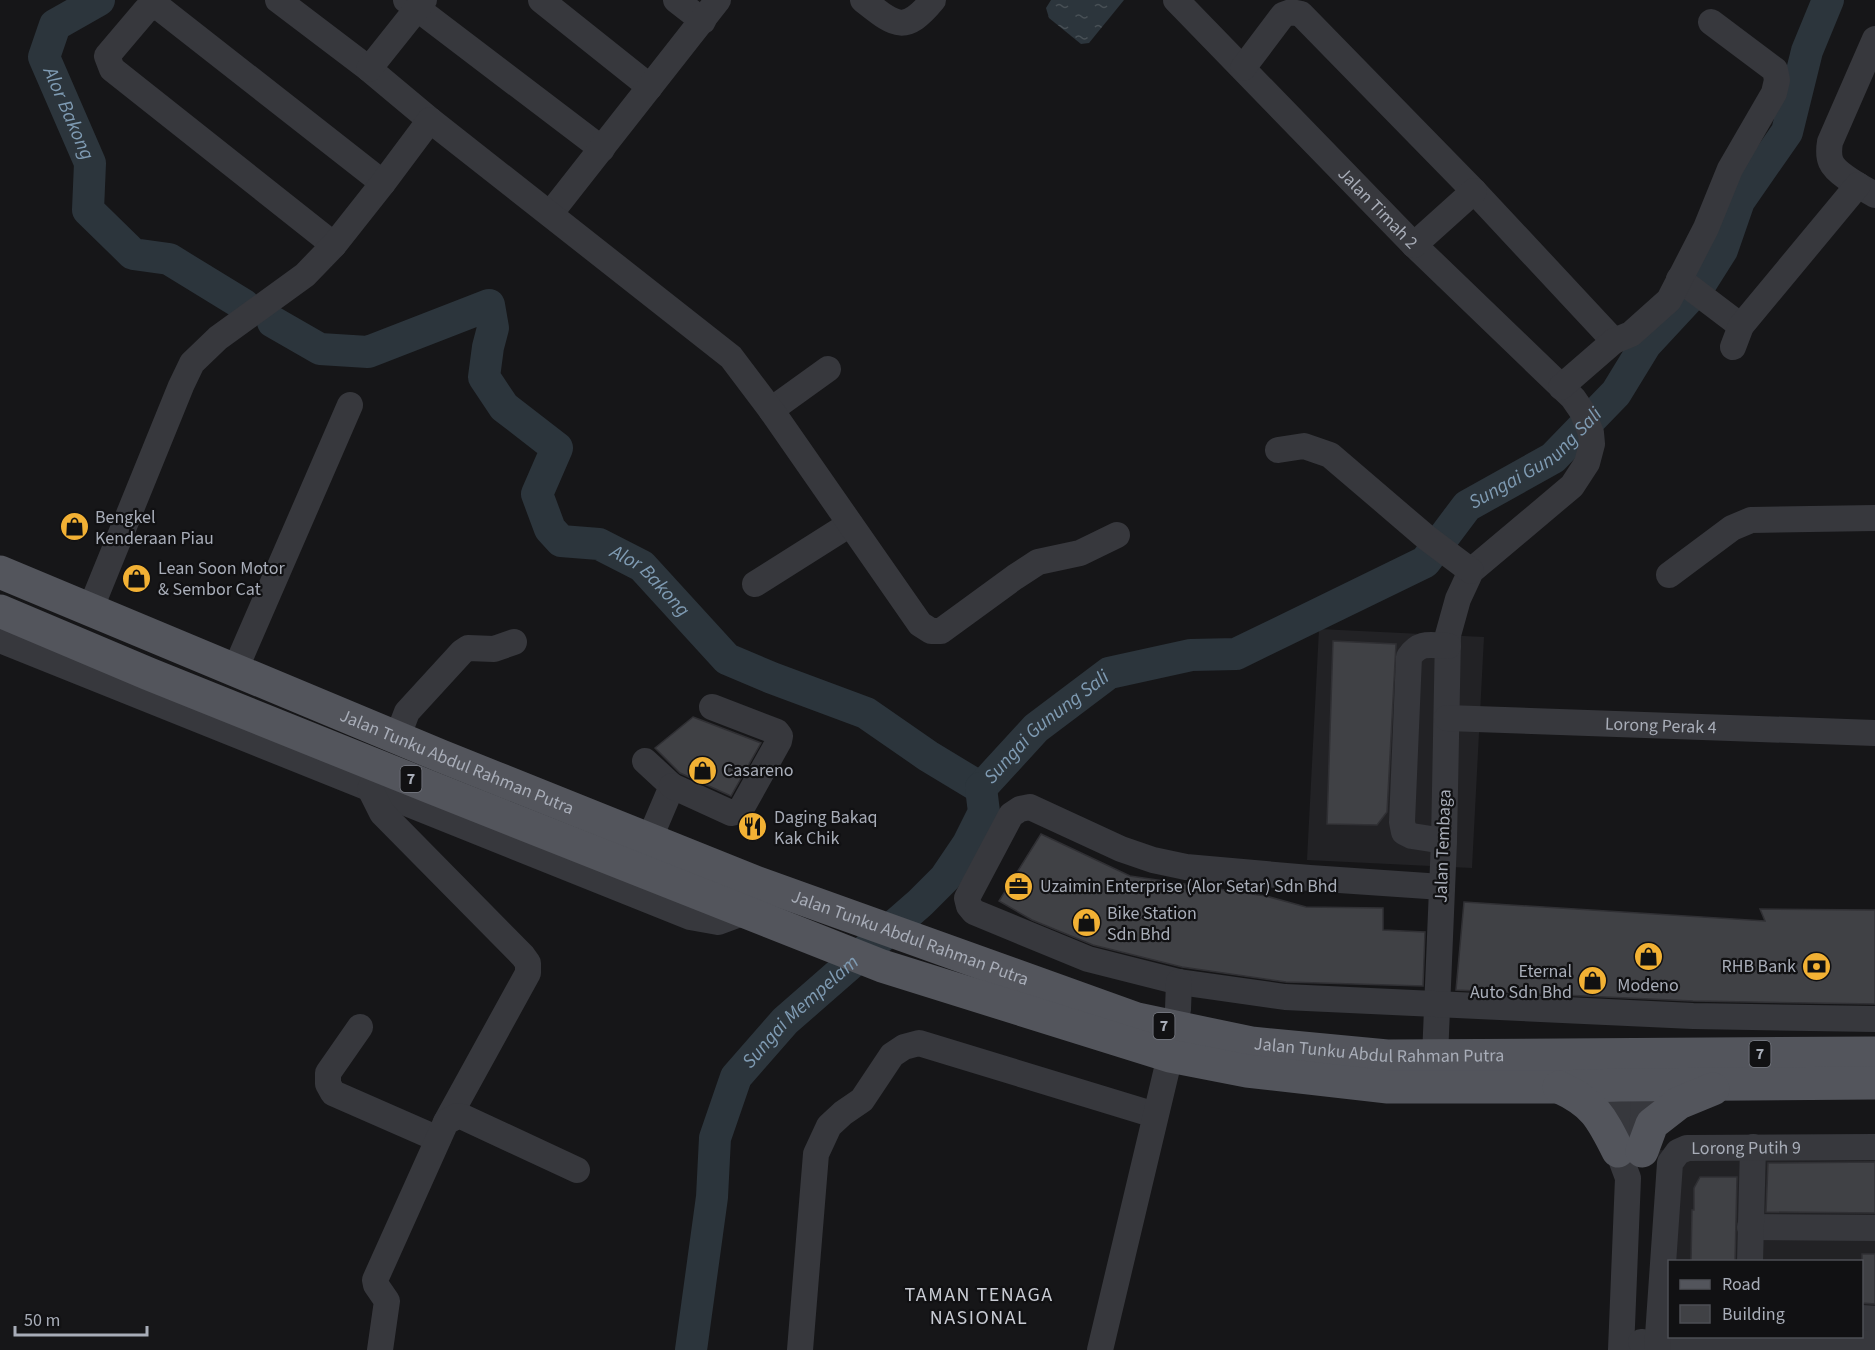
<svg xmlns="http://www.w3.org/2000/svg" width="1875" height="1350" viewBox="0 0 1875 1350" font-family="'Source Sans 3',sans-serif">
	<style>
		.built { fill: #222225; fill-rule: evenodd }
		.water { fill: url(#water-ripples) }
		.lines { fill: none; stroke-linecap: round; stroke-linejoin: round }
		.river { stroke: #2c353c; stroke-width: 32 }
		.building { fill: #404145; stroke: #303034; stroke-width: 1.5 }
		.minor { stroke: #37383d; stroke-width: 26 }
		.major { stroke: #53555c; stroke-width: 33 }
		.labels { text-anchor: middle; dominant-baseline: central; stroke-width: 4.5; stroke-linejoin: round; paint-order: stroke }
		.shield { fill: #111113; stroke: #7b7e86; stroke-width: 1.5 }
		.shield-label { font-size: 16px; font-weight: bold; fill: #a8adb8 }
		.street-label { font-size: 18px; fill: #a8adb8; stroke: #111113 }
		.poi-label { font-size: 18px; fill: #a8adb8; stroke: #111113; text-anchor: start }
		.water-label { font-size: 20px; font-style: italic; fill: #7f9bb3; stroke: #111113 }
		.neighbourhood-label { font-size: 20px; letter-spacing: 1.5px; fill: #c9ccd4; stroke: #111113 }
	</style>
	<defs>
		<pattern id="water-ripples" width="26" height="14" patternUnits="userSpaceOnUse" patternTransform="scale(1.5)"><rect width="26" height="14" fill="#2c353c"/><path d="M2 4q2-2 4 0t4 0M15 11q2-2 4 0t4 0" fill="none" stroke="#485056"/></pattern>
	</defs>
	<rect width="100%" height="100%" fill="#161618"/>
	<path class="built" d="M1319,629L1484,637L1472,868L1307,860Z
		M1658,1150L1875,1154V1350H1647ZM1670,1262H1862V1336H1670Z"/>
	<path class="water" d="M1051,0H1124L1089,43L1081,44L1049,18L1046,8Z"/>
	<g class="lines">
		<g class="river">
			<path id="s1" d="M99,0L55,25L44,57L90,163L88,210L133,254L169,259L244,305"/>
			<path id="s2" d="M273,322L320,349L368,352L489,305L493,328L488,347L484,377L504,407L557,448L537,494L550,529L561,541L599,544L642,566L727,659L772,678L866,713L928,756L981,788"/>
			<path id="s3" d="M981,788L1036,728L1109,673L1191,655L1236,654L1425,562L1467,506L1553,458L1616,393L1646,344L1698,288L1722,250L1739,201L1787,132L1807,51L1828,0"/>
			<path id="s4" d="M691,1350L712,1197L715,1138L736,1077L785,1021L920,903L945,878L968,844L984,812L981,788"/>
		</g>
	</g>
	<path class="building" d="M1333,641L1396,644L1387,812L1377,825L1327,824Z
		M693,717L761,743L731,796L680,773L655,748Z
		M1041,834L1130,876L1266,896L1306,907L1383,908V930L1425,932L1423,986L1286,982L1182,967L1093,945L1032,920L999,901Z
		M1464,902L1765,921L1760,909L1875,910V1004L1693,1001L1456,990Z
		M1875,1162V1213L1766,1212L1768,1163Z
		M1700,1177H1737L1735,1262H1691L1692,1210H1694V1188Z
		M1862,1254H1875V1304L1862,1303Z"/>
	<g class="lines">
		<g class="minor">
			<path d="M278,0L369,69L430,120"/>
			<path d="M406,0L602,149"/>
			<path d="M541,0L650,87"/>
			<path d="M676,0L703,21"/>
			<path d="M863,0C895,25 904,35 933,0"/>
			<path id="s5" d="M1176,0L1414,245L1573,398L1582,411L1591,433L1592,444L1587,463L1572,486L1471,571L1458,599L1448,635L1444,841L1435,1057"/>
			<path d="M1875,39L1830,142C1829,148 1828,155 1831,162C1836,174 1863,188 1875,195"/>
			<path d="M1243,68L1283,15L1291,12L1301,14L1474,191L1614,341"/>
			<path d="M369,69L424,0"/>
			<path d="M550,214L718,0"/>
			<path d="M334,245L112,69L107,56L146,10L154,7L161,9L383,183"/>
			<path d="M1414,245L1474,191"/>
			<path d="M1679,279L1741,326"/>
			<path d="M1733,347L1741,326L1858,185"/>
			<path d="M1561,387L1614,341L1631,334L1669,300L1706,228L1730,169L1774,93L1777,80L1775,70L1711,22"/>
			<path d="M771,410L828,369"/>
			<path d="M1278,450L1304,446L1330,455L1427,538L1471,571"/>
			<path d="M1669,575L1732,528L1751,520L1875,518"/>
			<path d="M755,584L850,524"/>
			<path d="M90,610L181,386L192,363L218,338L305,275L334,245L383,183L430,120L731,357L771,410L920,624L931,631H941L1015,577L1038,562L1080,553L1117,535"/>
			<path d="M0,640L690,917L718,922L745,912"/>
			<path d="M235,670L350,405"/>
			<path id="s6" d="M1447,718L1875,733"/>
			<path d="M397,738L407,712L462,652L468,648L494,649L514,642"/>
			<path d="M645,761L672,786L649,840"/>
			<path d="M373,783L370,789L382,813L523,956L528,963V973L446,1122"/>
			<path d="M672,786L731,813L740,811L779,741L780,736L777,732L712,707"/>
			<path d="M1444,841L1412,836L1404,832L1402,822L1409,657C1420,641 1430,645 1448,646"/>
			<path d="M1442,887L1310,878L1186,867L1153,860L1121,849L1030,807L1020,809L1011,815L967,898L969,906L974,912L1088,959L1179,982L1285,997L1693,1016L1875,1019"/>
			<path d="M360,1027L328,1073V1084L333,1093L438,1139"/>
			<path d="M1173,1028L1178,1009L1179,982"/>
			<path d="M1619,1066L1618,1151L1628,1178L1621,1350"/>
			<path d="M1642,1143L1645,1066"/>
			<path d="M1750,1227L1875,1228"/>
			<path d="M1750,1262L1753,1147"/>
			<path d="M1862,1318L1875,1319"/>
			<path d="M1641,1342L1657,1344L1875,1343"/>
			<path d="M380,1350L387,1301L376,1285L375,1280L446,1122L457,1116L463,1117L577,1170"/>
			<path d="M800,1350L816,1154L829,1126L843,1113L862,1100L892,1055L904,1047L919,1043L1155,1115"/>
			<path d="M1100,1350L1170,1056"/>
			<path id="s7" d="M1657,1350L1670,1163L1678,1152L1687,1148L1875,1147"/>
		</g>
		<g class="major">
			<path id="s8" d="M0,572L441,756L758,883L1137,1019L1251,1043L1387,1056L1875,1053"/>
			<path d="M0,611L149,674L430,787L882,966L1170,1056L1247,1071L1388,1087H1559L1619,1085L1875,1083"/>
			<path d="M1559,1087C1594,1103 1601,1117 1618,1151"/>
			<path d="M1642,1151L1652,1124L1679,1103L1713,1089"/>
		</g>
	</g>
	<defs>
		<symbol id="shop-disc" viewBox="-11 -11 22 22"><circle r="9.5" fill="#f2b134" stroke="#111113"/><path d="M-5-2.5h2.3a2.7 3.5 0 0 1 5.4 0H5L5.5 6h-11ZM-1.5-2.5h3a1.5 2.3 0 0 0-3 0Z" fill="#111"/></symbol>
		<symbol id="restaurant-disc" viewBox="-11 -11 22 22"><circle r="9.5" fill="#f2b134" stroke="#111113"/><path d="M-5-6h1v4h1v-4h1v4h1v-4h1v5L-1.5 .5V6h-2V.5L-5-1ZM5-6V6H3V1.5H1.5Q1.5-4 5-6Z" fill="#111"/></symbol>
		<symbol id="office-disc" viewBox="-11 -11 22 22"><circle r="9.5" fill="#f2b134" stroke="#111113"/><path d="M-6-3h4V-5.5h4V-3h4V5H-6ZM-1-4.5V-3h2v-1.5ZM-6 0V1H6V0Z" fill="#111"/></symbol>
		<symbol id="bank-disc" viewBox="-11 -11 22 22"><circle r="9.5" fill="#f2b134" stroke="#111113"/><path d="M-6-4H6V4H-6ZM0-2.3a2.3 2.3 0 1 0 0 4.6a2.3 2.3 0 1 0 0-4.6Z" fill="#111"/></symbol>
	</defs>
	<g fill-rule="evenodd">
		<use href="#shop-disc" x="58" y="510" width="33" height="33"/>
		<use href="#shop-disc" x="120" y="562" width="33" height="33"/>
		<use href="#shop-disc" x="686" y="754" width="33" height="33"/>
		<use href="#restaurant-disc" x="736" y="810" width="33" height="33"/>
		<use href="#office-disc" x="1002" y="870" width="33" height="33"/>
		<use href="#shop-disc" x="1070" y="906" width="33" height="33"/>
		<use href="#shop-disc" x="1632" y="940" width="33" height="33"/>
		<use href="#bank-disc" x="1800" y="950" width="33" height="33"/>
		<use href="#shop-disc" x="1576" y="964" width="33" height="33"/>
	</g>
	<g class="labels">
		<g class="shield">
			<rect x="400.5" y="766" width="21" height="26" rx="4.5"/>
			<rect x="1153.5" y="1013" width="21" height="26" rx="4.5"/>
			<rect x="1749.5" y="1041" width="21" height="26" rx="4.5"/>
		</g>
		<g class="shield-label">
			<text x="411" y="779">7</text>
			<text x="1164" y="1026">7</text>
			<text x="1760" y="1054">7</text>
		</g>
		<g class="street-label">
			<text stroke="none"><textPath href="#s5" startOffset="290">Jalan Timah 2</textPath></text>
			<text stroke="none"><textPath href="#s6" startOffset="214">Lorong Perak 4</textPath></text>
			<text stroke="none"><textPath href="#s8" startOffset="495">Jalan Tunku Abdul Rahman Putra</textPath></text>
			<text transform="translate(1443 846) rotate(-88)">Jalan Tembaga</text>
			<text stroke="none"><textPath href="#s8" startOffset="981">Jalan Tunku Abdul Rahman Putra</textPath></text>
			<text stroke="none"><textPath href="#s8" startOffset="1467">Jalan Tunku Abdul Rahman Putra</textPath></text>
			<text stroke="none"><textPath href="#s7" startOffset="270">Lorong Putih 9</textPath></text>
		</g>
		<g class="poi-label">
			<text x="95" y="517">Bengkel<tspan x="95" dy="21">Kenderaan Piau</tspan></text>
			<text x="158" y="568">Lean Soon Motor<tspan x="158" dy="21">&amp; Sembor Cat</tspan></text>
			<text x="723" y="770">Casareno</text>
			<text x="774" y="817">Daging Bakaq<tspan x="774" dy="21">Kak Chik</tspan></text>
			<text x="1040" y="886">Uzaimin Enterprise (Alor Setar) Sdn Bhd</text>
			<text x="1107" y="913">Bike Station<tspan x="1107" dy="21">Sdn Bhd</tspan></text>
			<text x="1796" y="966" text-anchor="end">RHB Bank</text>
			<text x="1572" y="971" text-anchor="end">Eternal<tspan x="1572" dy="21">Auto Sdn Bhd</tspan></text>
			<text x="1648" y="985" text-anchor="middle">Modeno</text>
		</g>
		<g class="water-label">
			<text stroke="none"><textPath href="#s1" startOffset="146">Alor Bakong</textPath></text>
			<text stroke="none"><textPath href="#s3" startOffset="666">Sungai Gunung Sali</textPath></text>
			<text stroke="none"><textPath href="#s2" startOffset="614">Alor Bakong</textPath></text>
			<text stroke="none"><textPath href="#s3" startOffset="90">Sungai Gunung Sali</textPath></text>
			<text stroke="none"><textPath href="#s4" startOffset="370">Sungai Mempelam</textPath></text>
		</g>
		<g class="neighbourhood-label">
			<text x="979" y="1295">TAMAN TENAGA<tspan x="979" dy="23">NASIONAL</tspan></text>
		</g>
	</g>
	<rect x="1668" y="1260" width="195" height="78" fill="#111113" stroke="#4d4f55" stroke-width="1.5"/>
	<rect x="1680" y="1280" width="30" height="9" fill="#53555c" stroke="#4d4f55" stroke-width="1.5"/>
	<text x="1722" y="1290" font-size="18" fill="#a8adb8">Road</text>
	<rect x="1680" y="1305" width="30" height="18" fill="#404145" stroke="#4d4f55" stroke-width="1.5"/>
	<text x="1722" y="1320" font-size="18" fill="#a8adb8">Building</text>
	<path d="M15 1326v9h132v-9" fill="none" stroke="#a8adb8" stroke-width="3"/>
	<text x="24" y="1326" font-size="18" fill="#a8adb8" stroke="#111113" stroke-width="4.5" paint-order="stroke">50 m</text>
</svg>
